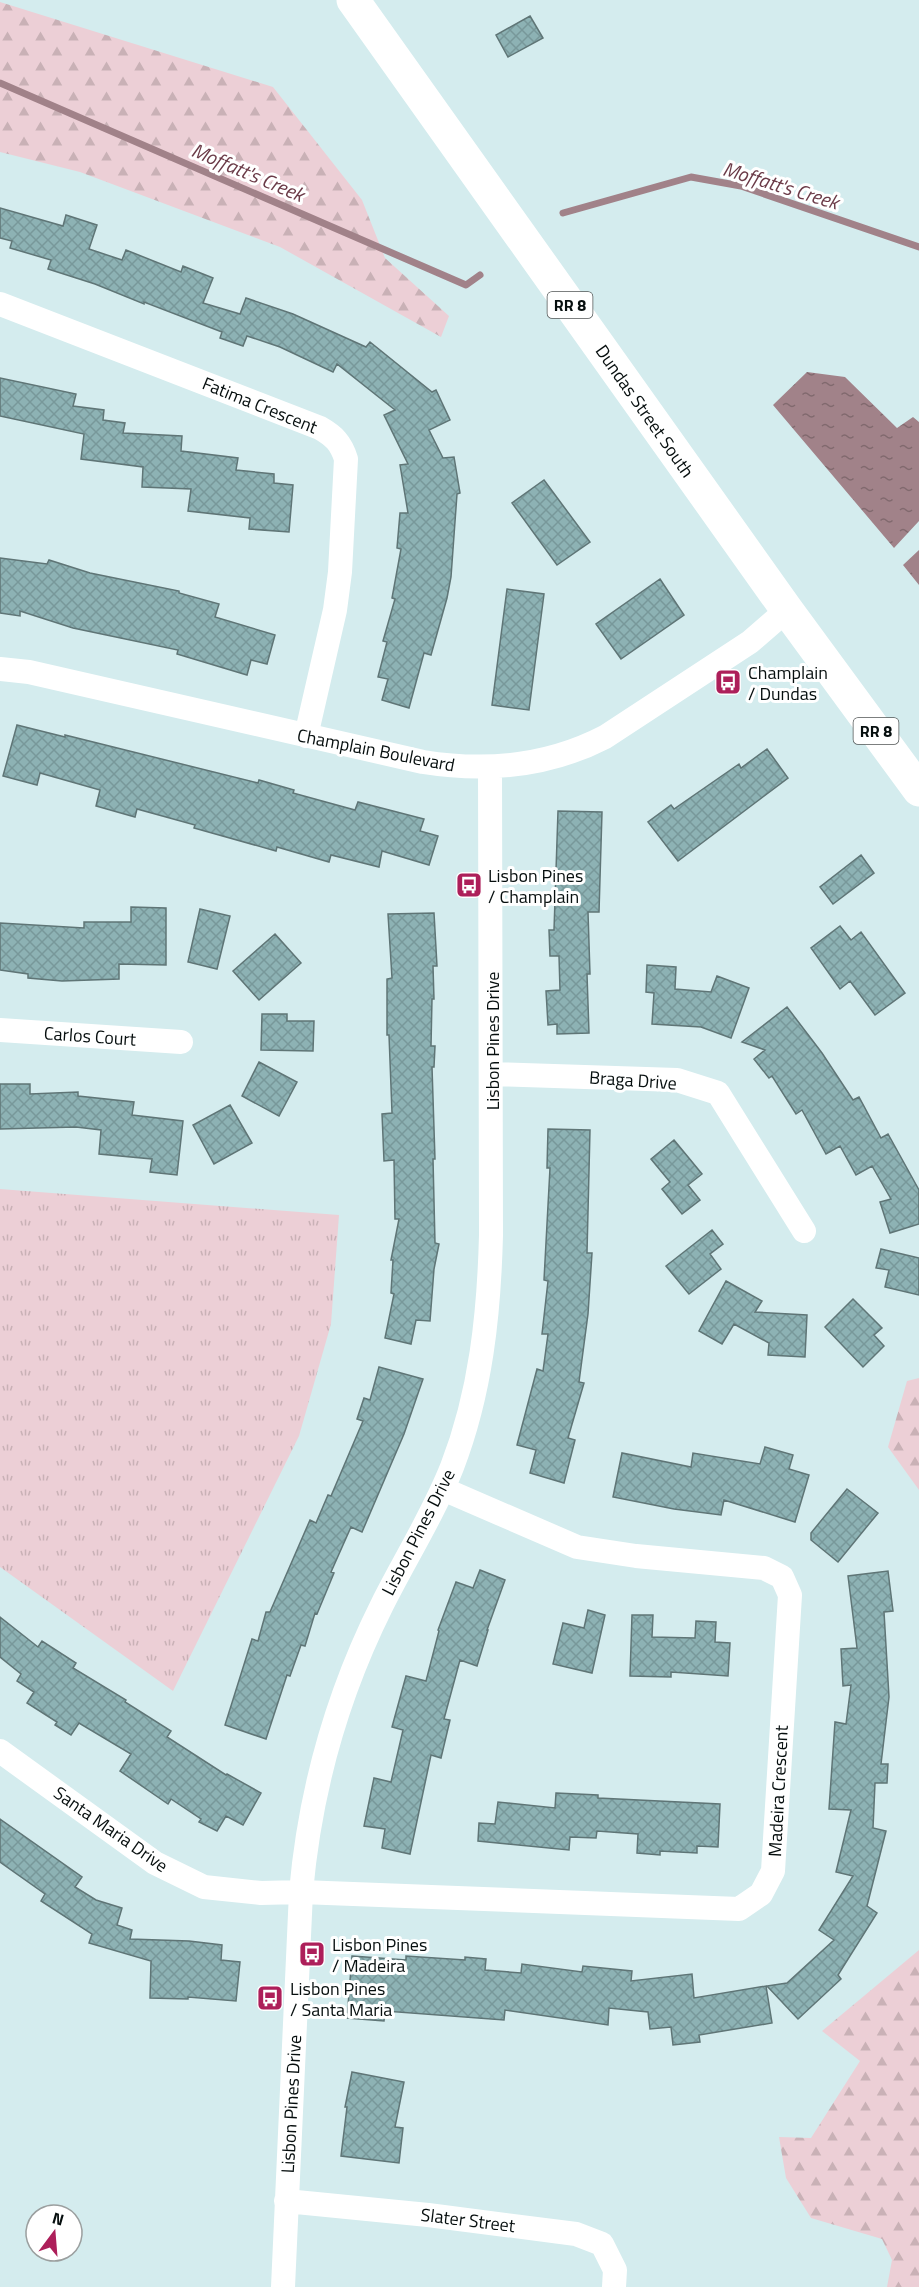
<svg xmlns="http://www.w3.org/2000/svg" width="919" height="2287" viewBox="0 0 919 2287" font-family="'Titillium Web',sans-serif">
	<style>
		.forest { fill: url(#forest-firs) }
		.park { fill: url(#park-tufts) }
		.water { fill: url(#water-ripples) }
		.lines { fill: none; stroke-linecap: round; stroke-linejoin: round }
		.stream { stroke: #a18289; stroke-width: 7 }
		.building { fill: url(#building-cross-hatch); stroke: #5f7576; stroke-width: 1.5 }
		.street { stroke: #fff; stroke-width: 24 }
		.primary { stroke: #fff; stroke-width: 33 }
		.labels { text-anchor: middle; dominant-baseline: central; stroke-width: 6; stroke-linejoin: round; paint-order: stroke }
		.shield { fill: #fff; stroke: #515656; stroke-width: 1.5 }
		.shield-label { font-size: 16px; font-weight: bold; fill: #060e0e }
		.street-label { font-size: 18px; fill: #060e0e; stroke: #fff }
		.poi-label { font-size: 18px; fill: #060e0e; stroke: #fff; text-anchor: start }
		.water-label { font-size: 20px; font-style: italic; fill: #6b3b48; stroke: #fff }
	</style>
	<defs>
		<pattern id="forest-firs" width="22" height="20" patternUnits="userSpaceOnUse" patternTransform="scale(1.5)"><rect width="22" height="20" fill="#eccfd6"/><path d="M5 1l3.5 6h-7zM16 11l3.5 6h-7z" fill="#c9b1b6"/></pattern>
		<pattern id="park-tufts" width="24" height="20" patternUnits="userSpaceOnUse" patternTransform="scale(1.5)"><rect width="24" height="20" fill="#eccfd6"/><path d="M3 7l-1-3M5 7V3M7 7l1-3M15 17l-1-3M17 17v-4M19 17l1-3" fill="none" stroke="#c9b1b6"/></pattern>
		<pattern id="water-ripples" width="26" height="14" patternUnits="userSpaceOnUse" patternTransform="scale(1.5)"><rect width="26" height="14" fill="#a18289"/><path d="M2 4q2-2 4 0t4 0M15 11q2-2 4 0t4 0" fill="none" stroke="#81696e"/></pattern>
		<pattern id="building-cross-hatch" width="8" height="8" patternUnits="userSpaceOnUse" patternTransform="scale(1.5)"><rect width="8" height="8" fill="#8db2b4"/><path d="M0 0l8 8M0 8l8-8" fill="none" stroke="#78989a"/></pattern>
	</defs>
	<rect width="100%" height="100%" fill="#d4ecee"/>
	<path class="forest" d="M0,2L273,87L362,200L385,258L449,316L441,337L280,247L80,172L0,152Z
		M919,1378V1490L888,1447L907,1381Z
		M919,1950V2287H887L892,2260L882,2239L811,2218L786,2178L779,2137L811,2138L860,2061L822,2031Z"/>
	<path class="park" d="M0,1189L339,1215L331,1324L299,1436L173,1691L0,1567Z"/>
	<path class="water" d="M807,372L845,377L897,428L913,417L919,422V521L894,548L773,405Z
		M919,550V585L903,565Z"/>
	<g class="lines">
		<path class="stream" d="M0,83L466,285L480,275
			M563,213L691,177L741,186L919,247"/>
	</g>
	<path class="building" d="M530,16L543,38L508,57L496,35Z
		M0,208L63,226L66,215L97,225L89,249L122,260L126,250L181,272L183,266L213,278L203,303L240,314L246,298L293,314L366,347L370,342L432,392L436,390L450,420L429,430L443,458L454,457L460,493L457,494L451,577L447,598L431,655L424,653L409,708L382,700L388,679L378,677L387,642L383,641L395,599L392,598L401,549L397,548L400,513H408L400,465L408,464L384,415L395,410L337,364L333,372L280,347L247,336L243,346L220,338L222,332L144,302V304L95,284L48,269L51,260L10,248L12,241L0,238Z
		M0,378L76,394L73,406L104,410L103,420L125,423L123,433L182,436L181,451L238,458L236,470L274,474V483L293,485L289,532L249,529L250,518L188,511L191,489L142,487L143,467L81,459L84,434L0,416Z
		M544,480L590,542L557,565L512,503Z
		M0,558L47,564L49,560L90,573L179,591V593L219,604L215,617L275,635L267,664L251,660L247,675L177,654L178,650L73,628L20,611V616L0,613Z
		M660,579L684,615L621,659L596,624Z
		M507,589L544,594L529,710L492,705Z
		M17,725L65,737V735L258,783L259,780L294,790L293,793L355,810L358,802L424,819L420,831L438,836L429,865L382,851L379,867L331,855L329,862L277,847L276,851L194,828L195,825L137,809L135,817L96,806L100,790L40,773L37,785L3,776Z
		M767,749L788,778L678,861L648,822L671,805L674,809L739,764L741,768Z
		M558,811L602,812L599,912H588L590,974H587L589,1033L557,1034V1024L548,1025L546,991L560,990L559,956H550L549,930H554Z
		M861,855L874,873L833,904L820,887Z
		M131,907L166,908V965L119,964V979L62,981L28,978V974L0,970V923L84,928V922H131Z
		M200,909L230,916L217,969L188,962Z
		M434,913L437,966H433L434,999H432L431,1046H435L434,1067H432L435,1159H433L435,1243L439,1244L434,1269L430,1321L416,1320L411,1344L385,1338L394,1294L391,1293L393,1260H391L399,1219H395L394,1160L384,1161L382,1114L392,1113L389,1035H387V979L392,978L388,914Z
		M840,926L851,940L861,932L905,993L875,1015L850,981L840,989L811,948Z
		M275,934L301,963L259,1000L233,971Z
		M647,965L676,967L675,989L711,992L717,976L749,988L731,1038L701,1027L652,1024L654,993L646,992Z
		M787,1007L822,1053L853,1100L859,1097L881,1138L888,1134L919,1190V1224L890,1233L880,1202L891,1199L872,1166L856,1175L840,1146L826,1154L802,1110L796,1114L772,1076L769,1078L754,1059L765,1050L742,1042Z
		M262,1014H287V1021H314L313,1051L261,1050Z
		M259,1062L297,1082L279,1116L242,1096Z
		M0,1084H30V1094L78,1092V1096L134,1102L132,1115L183,1121L177,1175L150,1172L152,1159L99,1154L101,1130L76,1127L0,1129Z
		M230,1105L252,1143L214,1164L193,1125Z
		M548,1129L590,1130L587,1253H592L588,1314L579,1382L584,1383L568,1438L575,1440L564,1483L530,1473L536,1450L517,1445L537,1369L543,1371L548,1334H542L548,1281L544,1280L550,1168H547Z
		M674,1140L702,1174L688,1185L700,1200L682,1214L662,1189L670,1182L651,1159Z
		M712,1230L723,1244L710,1254L721,1269L689,1294L666,1266Z
		M881,1249L919,1258V1295L885,1287L889,1270L876,1268Z
		M726,1281L762,1301L755,1312L807,1315L805,1357L768,1355L769,1343L734,1324L722,1344L699,1331Z
		M853,1299L882,1328L874,1335L884,1346L863,1367L825,1327Z
		M379,1367L423,1379L404,1434L362,1532L351,1527L331,1572L334,1573L317,1614L315,1613L305,1646L301,1645L290,1676L287,1675L266,1739L225,1725L252,1639L258,1641L266,1612H270L310,1520L316,1523L328,1495L331,1496L363,1421L357,1419L364,1398L370,1400Z
		M765,1447L793,1455L789,1469L809,1475L795,1522L724,1500L721,1515L674,1509L613,1497L622,1453L691,1467L693,1453L760,1464Z
		M847,1489L878,1513L838,1562L811,1540V1533Z
		M480,1570L505,1580L487,1630H488L477,1666L460,1660L444,1719L450,1720L441,1758L431,1755L410,1854L382,1848L385,1829L364,1826L374,1778L391,1782L403,1730L392,1727L406,1676L426,1681L439,1631L438,1630L456,1582L473,1588Z
		M888,1571L893,1611L884,1612L889,1697L881,1764H888L887,1783H875L873,1828L886,1831L867,1906L877,1913L838,1975L841,1979L798,2019L767,1986L787,1983L834,1940L819,1930L853,1876L836,1872L851,1810L829,1809L835,1722L846,1724L851,1685L843,1686L841,1649L857,1648L848,1576Z
		M588,1610L605,1615L592,1673L553,1664L563,1623L584,1628Z
		M632,1615H653L652,1637L695,1638L696,1621L716,1622L715,1642L730,1643L728,1676L671,1672V1677L630,1676Z
		M0,1617L38,1647L42,1641L76,1663L73,1668L126,1700L125,1702L171,1731L167,1737L226,1775L227,1774L261,1793L243,1825L226,1816L217,1831L199,1822L201,1819L171,1799L168,1804L120,1771L131,1754L79,1723L71,1735L55,1725L57,1722L27,1703L34,1692L17,1681L21,1674L0,1657Z
		M556,1793L598,1795V1798L720,1804L718,1847L697,1846V1853L660,1851V1855L637,1853L638,1834L597,1831L596,1838L570,1837L569,1850L478,1841L479,1823L495,1824L498,1802L555,1808Z
		M0,1819L82,1877L75,1887L96,1900L122,1908L117,1925L132,1930L130,1939L189,1941L222,1945L221,1960L240,1962L236,2001L188,1997V1999L150,1998L151,1961L89,1943L92,1934L41,1901L45,1894L0,1862Z
		M352,1956L406,1960V1956L465,1960V1957L486,1959L485,1970L521,1973L522,1964L582,1972L583,1966L632,1971L631,1981L692,1974L694,1998L766,1986L772,2023L699,2035L700,2042L673,2045L671,2027L650,2029L648,2012L609,2008L608,2025L505,2010L504,2020L385,2011L384,2021L347,2018Z
		M352,2072L404,2082L395,2127L403,2128L399,2163L341,2156L347,2107H345Z"/>
	<g class="lines">
		<path class="street" d="M0,304L320,428C334,436 341,443 346,459L340,572L335,610L306,736
			M0,669L29,672L423,762C486,772 549,766 605,737L750,642L787,610
			M0,1030L181,1042
			M492,1074L677,1080L718,1093L804,1231
			M0,1751L155,1863L204,1887L261,1893L301,1892L739,1909L761,1894L773,1871L790,1595L782,1577L764,1568L636,1556L577,1547L443,1489
			M286,2201L428,2215L576,2234L602,2244L615,2270L614,2287
			M283,2287L301,1892C310,1790 336,1697 382,1605C405,1559 433,1515 452,1467C481,1392 489,1314 491,1235L490,767"/>
		<path class="primary" d="M353,0L787,610L919,790"/>
	</g>
	<defs>
		<symbol id="bus-square" viewBox="-11 -11 22 22"><rect x="-9" y="-9" width="18" height="18" rx="4" fill="#ad1f5a" stroke="#fff"/><path d="M-5-6H5V4H4V6H2V4H-2V6H-4V4H-5ZM-3.5-4V0h7V-4ZM-3.5 1.2v1.5H-2V1.2ZM2 1.2v1.5H3.5V1.2Z" fill="#fff"/></symbol>
	</defs>
	<g fill-rule="evenodd">
		<use href="#bus-square" x="713" y="667" width="30" height="30"/>
		<use href="#bus-square" x="454" y="870" width="30" height="30"/>
		<use href="#bus-square" x="297" y="1939" width="30" height="30"/>
		<use href="#bus-square" x="255" y="1983" width="30" height="30"/>
	</g>
	<g class="labels">
		<g class="shield">
			<rect x="547.5" y="292" width="45" height="26" rx="4.5"/>
			<rect x="853.5" y="718" width="45" height="26" rx="4.5"/>
		</g>
		<g class="shield-label">
			<text x="570" y="305">RR 8</text>
			<text x="876" y="731">RR 8</text>
		</g>
		<g class="street-label">
			<text transform="translate(260 405) rotate(22)">Fatima Crescent</text>
			<text transform="translate(645 411) rotate(55)">Dundas Street South</text>
			<text transform="translate(376 750) rotate(11)">Champlain Boulevard</text>
			<text transform="translate(90 1036) rotate(4)">Carlos Court</text>
			<text transform="translate(492 1041) rotate(-90)">Lisbon Pines Drive</text>
			<text transform="translate(633 1080) rotate(4)">Braga Drive</text>
			<text transform="translate(418 1532) rotate(-63)">Lisbon Pines Drive</text>
			<text transform="translate(778 1791) rotate(-87)">Madeira Crescent</text>
			<text transform="translate(111 1829) rotate(35)">Santa Maria Drive</text>
			<text transform="translate(291 2104) rotate(-87)">Lisbon Pines Drive</text>
			<text transform="translate(468 2220) rotate(7)">Slater Street</text>
		</g>
		<g class="poi-label">
			<text x="748" y="672">Champlain<tspan x="748" dy="21">/ Dundas</tspan></text>
			<text x="488" y="875">Lisbon Pines<tspan x="488" dy="21">/ Champlain</tspan></text>
			<text x="332" y="1944">Lisbon Pines<tspan x="332" dy="21">/ Madeira</tspan></text>
			<text x="290" y="1988">Lisbon Pines<tspan x="290" dy="21">/ Santa Maria</tspan></text>
		</g>
		<g class="water-label">
			<text transform="translate(248 172) rotate(23)">Moffatt's Creek</text>
			<text transform="translate(781 185) rotate(17)">Moffatt's Creek</text>
		</g>
	</g>
	<g transform="translate(54 2233) rotate(16)"><circle r="28" fill="#ffffff" stroke="#9b9f9f" stroke-width="1.5"/>
	<path d="M0-4.5L10 22L0 15L-10 22Z" fill="#ad1f5a"/>
	<text y="-9" font-size="16" font-weight="bold" text-anchor="middle" fill="#060e0e">N</text>
	</g>
</svg>
